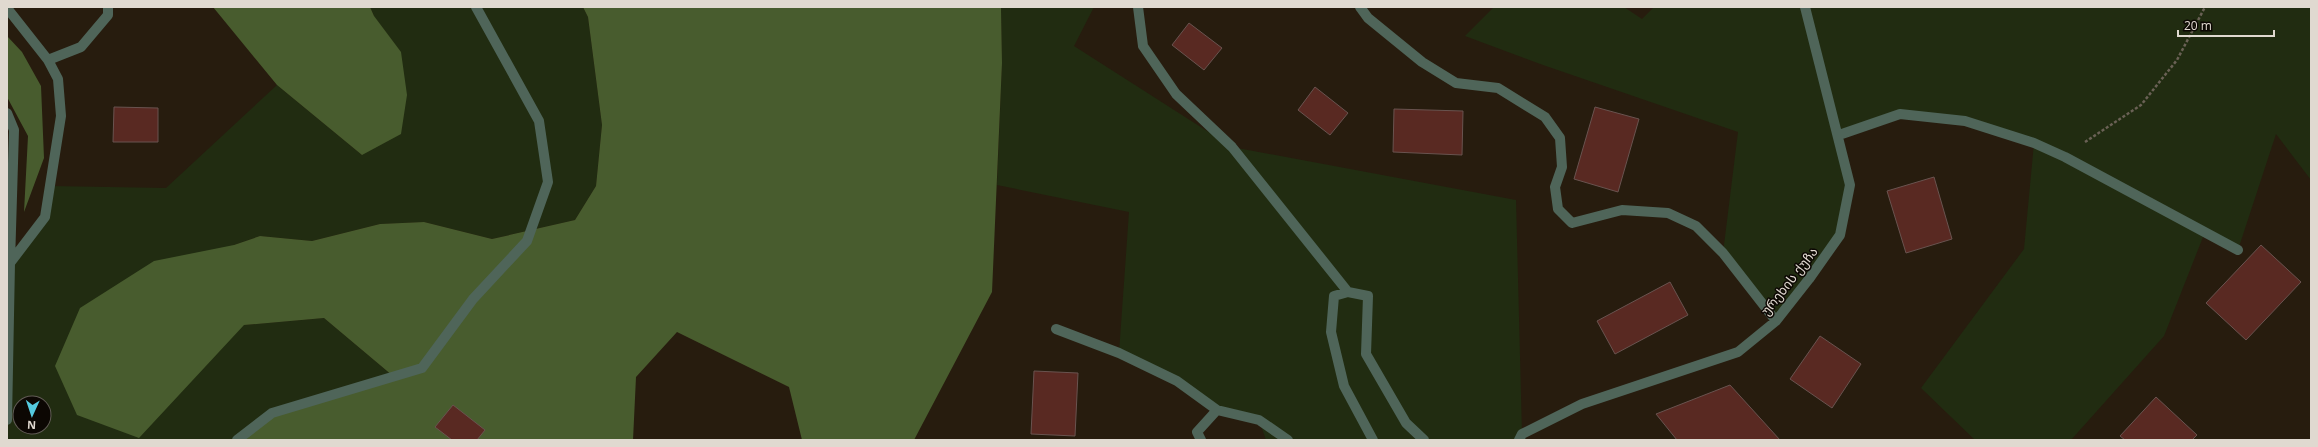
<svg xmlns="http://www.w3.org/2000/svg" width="2318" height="447" viewBox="0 0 2318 447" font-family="'Open Sans','Noto Sans Georgian',sans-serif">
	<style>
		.green { fill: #212c11; fill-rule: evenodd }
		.forest { fill: #485c2e }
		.building { fill: #592922; stroke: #69534f }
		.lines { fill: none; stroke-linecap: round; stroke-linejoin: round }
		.path { stroke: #6a6155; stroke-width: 2.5; stroke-dasharray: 3 2; stroke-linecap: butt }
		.minor { stroke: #4f6559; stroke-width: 10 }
		.labels { text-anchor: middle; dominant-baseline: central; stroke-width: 3; stroke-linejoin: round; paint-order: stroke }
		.street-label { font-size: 13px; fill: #e0d9d0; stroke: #0c0703 }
	</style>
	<rect width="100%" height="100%" fill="#271c0e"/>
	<path class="green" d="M370,7H583L588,17L602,125L596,186L575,220L492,239L424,222L380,224L312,241L260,236L234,245L244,325L324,318L393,376L237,440H7L10,263L45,217L50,186L166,188L277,85L362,155L374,16ZM20,403H44V427H20Z
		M1001,7H1094L1074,46L1232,147L1516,200L1522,434L1519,440H1266L1259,420L1217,410L1177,381L1119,353L1129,212L997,185L1002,63Z
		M1494,7H1624L1642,19L1654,7H2311V180L2276,134L2238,250L2205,232L2164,336L2071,440H1975L1921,388L2024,249L2034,143L1965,121L1900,114L1840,135L1850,185L1840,235L1776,321L1723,253L1738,132L1543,65L1465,36Z"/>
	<path class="forest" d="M213,7H370L374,16L401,52L407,95L401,134L362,155L277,85Z
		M583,7H1001L1002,63L992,292L914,440H802L789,387L677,332L636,377L633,440H237L272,413L393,376L324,318L244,325L139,438L77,415L55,366L80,308L154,261L234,245L260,236L312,241L380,224L424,222L492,239L575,220L596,186L602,125L588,17Z
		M7,36L22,52L41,86L44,158L24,212L28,136L7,97Z"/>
	<path class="building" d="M1189,23L1222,48L1204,70L1172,45Z
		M1315,87L1348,113L1330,135L1298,110Z
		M114,107L158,108V142H113Z
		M1595,107L1639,119L1618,192L1574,179Z
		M1394,109L1463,111L1462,155L1393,152Z
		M1934,177L1952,239L1906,253L1887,191Z
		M2261,245L2301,282L2246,340L2206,303Z
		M1670,282L1688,315L1615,354L1597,321Z
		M1820,336L1861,364L1832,408L1790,379Z
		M1034,371L1078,373L1075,436L1031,434Z
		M1730,385L1780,440H1677L1656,414Z
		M2156,397L2197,435L2192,440H2125L2120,436Z
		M453,405L485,430L477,440H452L435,427Z"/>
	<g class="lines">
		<path class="path" d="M2085,142L2141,105L2177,60L2205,7"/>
		<path class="minor" d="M1138,7L1143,46L1176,94L1232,147L1348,292
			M1360,7L1368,18L1422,62L1456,83L1498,88L1545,117L1560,138L1562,167L1555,187L1558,209L1572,223L1622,210L1668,213L1696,226L1723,253L1776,321
			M7,8L48,60L58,79L61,116L45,217L10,263L7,420
			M48,60L81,47L108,15V7
			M7,113L14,130L10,263
			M1839,135L1900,114L1965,121L2034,143L2065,157L2238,250
			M1056,329L1119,353L1177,381L1217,410
			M237,440L272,413L422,368L473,299L527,241L548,182L539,121L476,7
			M1201,440L1197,432L1217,410L1259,420L1288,440
			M1373,440L1344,386L1331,332L1334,296L1348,292L1368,296L1366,354L1406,423L1424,440
			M1519,440L1522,434L1582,404L1738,352L1776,321L1809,279L1840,235L1850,185L1805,7"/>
	</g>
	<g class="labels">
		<g class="street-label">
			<text transform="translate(1789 281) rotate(-52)">ურეხის ქუჩა</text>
		</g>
	</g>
	<rect width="2318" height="447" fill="none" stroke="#e0d9d0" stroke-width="16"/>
	<g transform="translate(32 415) rotate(183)"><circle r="19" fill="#0c0703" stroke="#615b55"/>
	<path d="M0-3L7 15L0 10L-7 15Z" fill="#55cadf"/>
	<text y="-6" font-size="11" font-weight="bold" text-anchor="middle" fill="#e0d9d0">N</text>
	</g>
	<path d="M2178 30v6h96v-6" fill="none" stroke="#e0d9d0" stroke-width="2"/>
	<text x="2184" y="30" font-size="12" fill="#e0d9d0" stroke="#0c0703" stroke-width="3" paint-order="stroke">20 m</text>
</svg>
